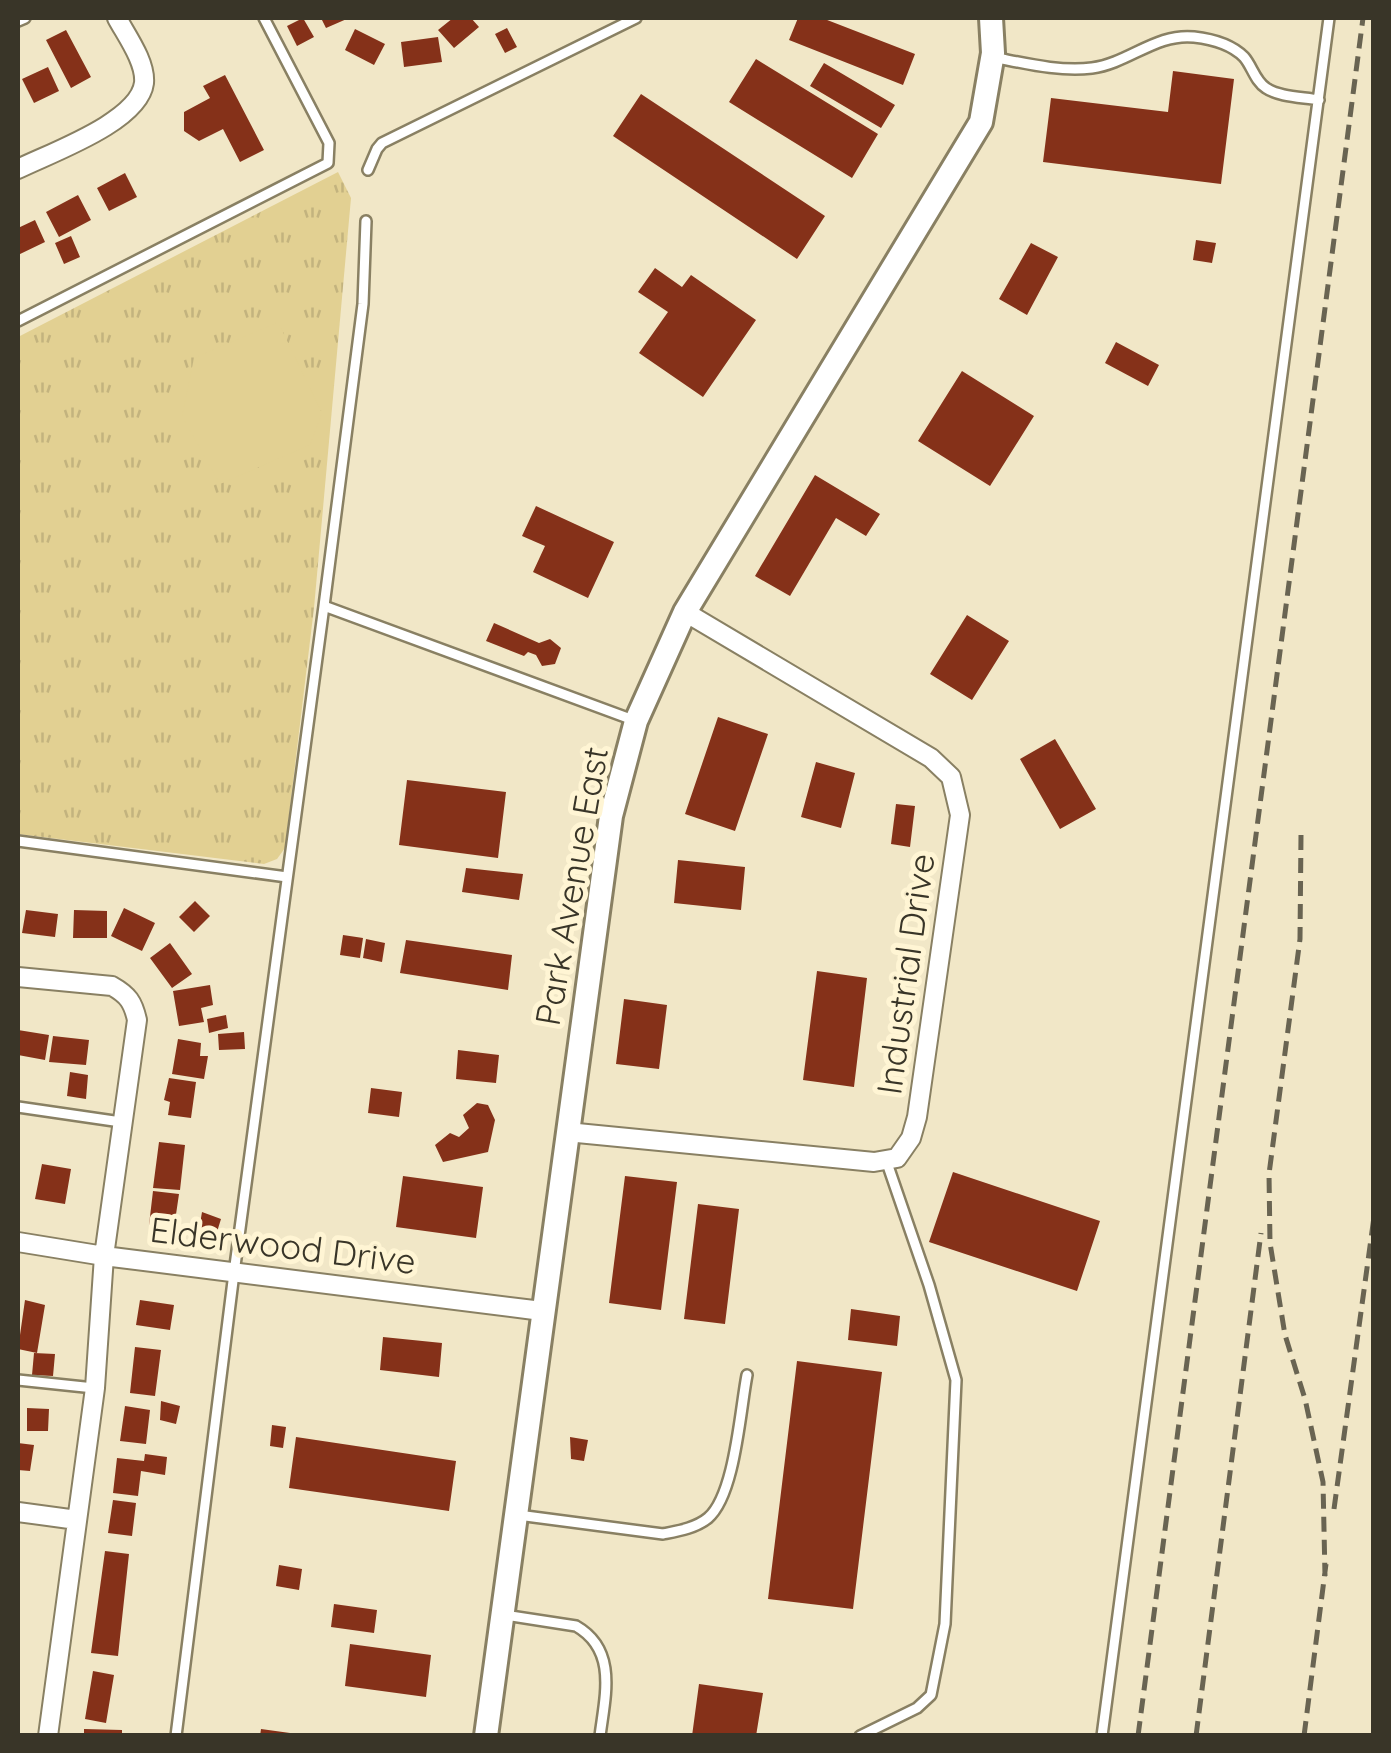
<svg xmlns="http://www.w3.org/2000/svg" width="1391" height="1753" viewBox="0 0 1391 1753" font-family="Quicksand,sans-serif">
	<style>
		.grass { fill: url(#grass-tufts) }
		.garden { fill: #e2d092 }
		.building { fill: #853119 }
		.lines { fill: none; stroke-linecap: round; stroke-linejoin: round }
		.service-casing { stroke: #898063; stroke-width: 14 }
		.minor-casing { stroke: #898063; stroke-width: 22 }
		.tertiary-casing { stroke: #898063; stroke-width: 28 }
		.service { stroke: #fff; stroke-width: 9 }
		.minor { stroke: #fff; stroke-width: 18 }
		.tertiary { stroke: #fff; stroke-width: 22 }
		.rail { stroke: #696452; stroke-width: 5; stroke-dasharray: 15 8; stroke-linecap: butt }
		.labels { text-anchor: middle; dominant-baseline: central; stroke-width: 10; stroke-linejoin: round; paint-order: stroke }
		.street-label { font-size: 35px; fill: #393528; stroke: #fff5d4 }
	</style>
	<defs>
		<pattern id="grass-tufts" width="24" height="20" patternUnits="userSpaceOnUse" patternTransform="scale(2.5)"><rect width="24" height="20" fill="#e2d092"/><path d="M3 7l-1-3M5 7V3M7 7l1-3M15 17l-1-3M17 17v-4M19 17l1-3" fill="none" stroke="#c3b37e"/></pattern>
	</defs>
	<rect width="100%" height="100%" fill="#f1e7c7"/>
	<path class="grass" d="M338,172L351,198L314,608L285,848L277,859L264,864L18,834V337Z"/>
	<path class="garden" d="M278,322L322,413L310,445L220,484L182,416L194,358Z"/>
	<path class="building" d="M303,18L314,37L297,46L287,26Z
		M321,18H349L326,28Z
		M453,18H471L479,27L454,48L438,30Z
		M798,18H822L915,54L903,85L789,40Z
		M507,28L517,47L505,53L495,34Z
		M355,29L385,44L374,65L345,50Z
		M66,30L91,77L71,88L46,40Z
		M438,37L442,62L404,67L401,42Z
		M756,59L878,134L852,178L729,102Z
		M824,63L895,105L881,128L810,86Z
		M48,67L59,91L34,103L22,79Z
		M1173,71L1234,79L1221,184L1043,162L1051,98L1168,112Z
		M225,75L264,150L240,162L223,129L199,141L184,131V112L210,98L203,86Z
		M641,94L825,216L797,259L613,136Z
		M125,173L137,197L109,211L97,188Z
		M78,195L91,220L59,237L46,212Z
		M35,220L45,242L18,255V228Z
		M71,236L80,257L64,264L55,243Z
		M1196,240L1216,243L1212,263L1193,260Z
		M1031,243L1058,257L1027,315L999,299Z
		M655,268L682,287L691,275L756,320L703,397L639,353L668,312L638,292Z
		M1116,342L1159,365L1148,386L1105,363Z
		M962,371L1034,416L990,486L918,441Z
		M815,475L880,514L866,536L836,518L790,596L755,576Z
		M536,506L614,542L588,598L533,572L545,546L522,536Z
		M967,615L1009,641L972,700L930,674Z
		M494,623L539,643L550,639L561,648L555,664L542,666L536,655L528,652L524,656L486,641Z
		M718,717L768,734L735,831L685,814Z
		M1055,739L1096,809L1060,829L1020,759Z
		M816,762L855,773L841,828L801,817Z
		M407,780L506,792L498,858L399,845Z
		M896,804L915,806L910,847L891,844Z
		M678,860L745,867L741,910L674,903Z
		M466,868L523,874L519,900L462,892Z
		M195,901L210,916L194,932L179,917Z
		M124,908L155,923L142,951L111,936Z
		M26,910L58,914L55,937L22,933Z
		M74,910L107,911V938H73Z
		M343,935L363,938L360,958L340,955Z
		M366,939L385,943L382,962L363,958Z
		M406,940L512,955L508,990L400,973Z
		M170,943L192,974L172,988L150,958Z
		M817,971L867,978L854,1087L803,1080Z
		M210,985L213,1005L201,1008L204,1022L179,1026L173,991Z
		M624,999L667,1005L659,1069L616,1064Z
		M226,1015L228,1028L209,1033L207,1019Z
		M18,1030L49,1035L45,1060L18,1055Z
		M244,1032L245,1049L219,1050L218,1034Z
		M53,1036L89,1040L86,1065L49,1062Z
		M178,1039L201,1043L200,1056H208L204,1079L172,1074Z
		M458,1050L499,1055L496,1083L456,1079Z
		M70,1072L88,1075L86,1099L67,1096Z
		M169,1078L196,1082L191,1118L168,1115L170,1102L164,1100Z
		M371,1088L402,1092L399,1117L368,1113Z
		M477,1103L488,1105L495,1120L488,1152L443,1162L435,1145L450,1133L459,1137L469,1128L463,1115Z
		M159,1142L185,1145L180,1190L153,1188Z
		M42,1164L71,1169L65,1204L35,1199Z
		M953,1172L1100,1221L1077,1291L929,1242Z
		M403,1176L483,1187L476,1238L396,1227Z
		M625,1176L677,1182L661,1310L609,1303Z
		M153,1191L179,1194L174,1228L149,1225Z
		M698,1204L739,1209L725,1324L684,1319Z
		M202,1212L221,1219L216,1235L199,1230Z
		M25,1300L45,1305L37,1353L18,1349Z
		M140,1300L174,1305L170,1330L136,1325Z
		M851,1309L900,1316L897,1346L848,1340Z
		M383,1337L442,1343L439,1377L380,1370Z
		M135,1347L161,1350L155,1396L130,1393Z
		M34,1353L55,1354L53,1376L32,1375Z
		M797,1361L882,1372L853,1609L768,1599Z
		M161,1401L180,1406L176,1424L160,1420Z
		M125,1406L150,1410L146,1444L120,1441Z
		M27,1408L49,1409L48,1431H27Z
		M272,1425L286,1427L283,1448L270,1446Z
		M296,1437L456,1461L449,1511L289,1488Z
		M570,1437L588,1440L584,1461L571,1459Z
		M18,1443L34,1445L30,1471L18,1470Z
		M145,1454L167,1457L165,1475L141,1471L138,1496L113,1493L117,1458L144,1461Z
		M113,1500L136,1503L132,1536L108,1533Z
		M105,1551L129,1554L118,1656L91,1653Z
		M279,1565L302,1569L299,1590L276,1586Z
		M334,1604L377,1610L374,1633L331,1627Z
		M350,1644L431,1655L426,1697L345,1686Z
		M93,1671L114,1675L106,1723L85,1719Z
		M699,1684L763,1693L756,1736H692Z
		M84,1729L122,1730V1736H84Z
		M261,1729L290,1733V1736H260Z"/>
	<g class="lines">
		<defs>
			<path id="service" d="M18,21L25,18
				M992,57C1024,63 1059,72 1092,68C1129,63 1156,33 1194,37C1212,39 1231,44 1244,57C1252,66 1255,81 1266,88C1279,97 1303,97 1319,100
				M368,170L377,149L382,143L636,18
				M18,321L328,163L329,143L264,18
				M324,606L363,304L366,221
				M18,841L287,877
				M18,1107L121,1122
				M18,1380L94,1388
				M518,1515L663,1534C678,1531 696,1528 708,1518C735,1495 740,1411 747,1375
				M505,1615L576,1626C618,1650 605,1696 600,1736
				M176,1736L234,1273L324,606L636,721
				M860,1736L917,1708L931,1695L945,1624L956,1380L929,1285L886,1160
				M1102,1736L1329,18"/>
			<path id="minor" d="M18,169C50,153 139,122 144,83C146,62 126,35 117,18
				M18,977L112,986C128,995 133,1002 137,1020L104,1256L95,1388L48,1736
				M567,1132L874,1162L897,1158L911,1138L917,1117L960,815L951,777L931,758L685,612
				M18,1242L104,1256L542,1311
				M18,1512L77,1520"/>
			<path id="tertiary" d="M486,1736L611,816L636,721L685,612L981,122L993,53L991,18"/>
		</defs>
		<use href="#service" class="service-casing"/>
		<use href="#minor" class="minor-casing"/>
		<use href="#tertiary" class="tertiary-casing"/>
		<use href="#service" class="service"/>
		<use href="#minor" class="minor"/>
		<use href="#tertiary" class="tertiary"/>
		<path class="rail" d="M1301,835L1300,939L1269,1174L1270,1243L1285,1335L1305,1399L1323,1482L1325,1576
			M1334,1509L1374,1217
			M1138,1736L1363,18
			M1196,1736L1261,1233
			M1304,1736L1326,1564"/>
	</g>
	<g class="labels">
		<g class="street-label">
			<text transform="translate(571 886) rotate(-80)">Park Avenue East</text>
			<text transform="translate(905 974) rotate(-82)">Industrial Drive</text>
			<text transform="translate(283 1245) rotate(7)">Elderwood Drive</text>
		</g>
	</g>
	<rect width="1391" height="1753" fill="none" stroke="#393528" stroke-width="40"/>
</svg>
